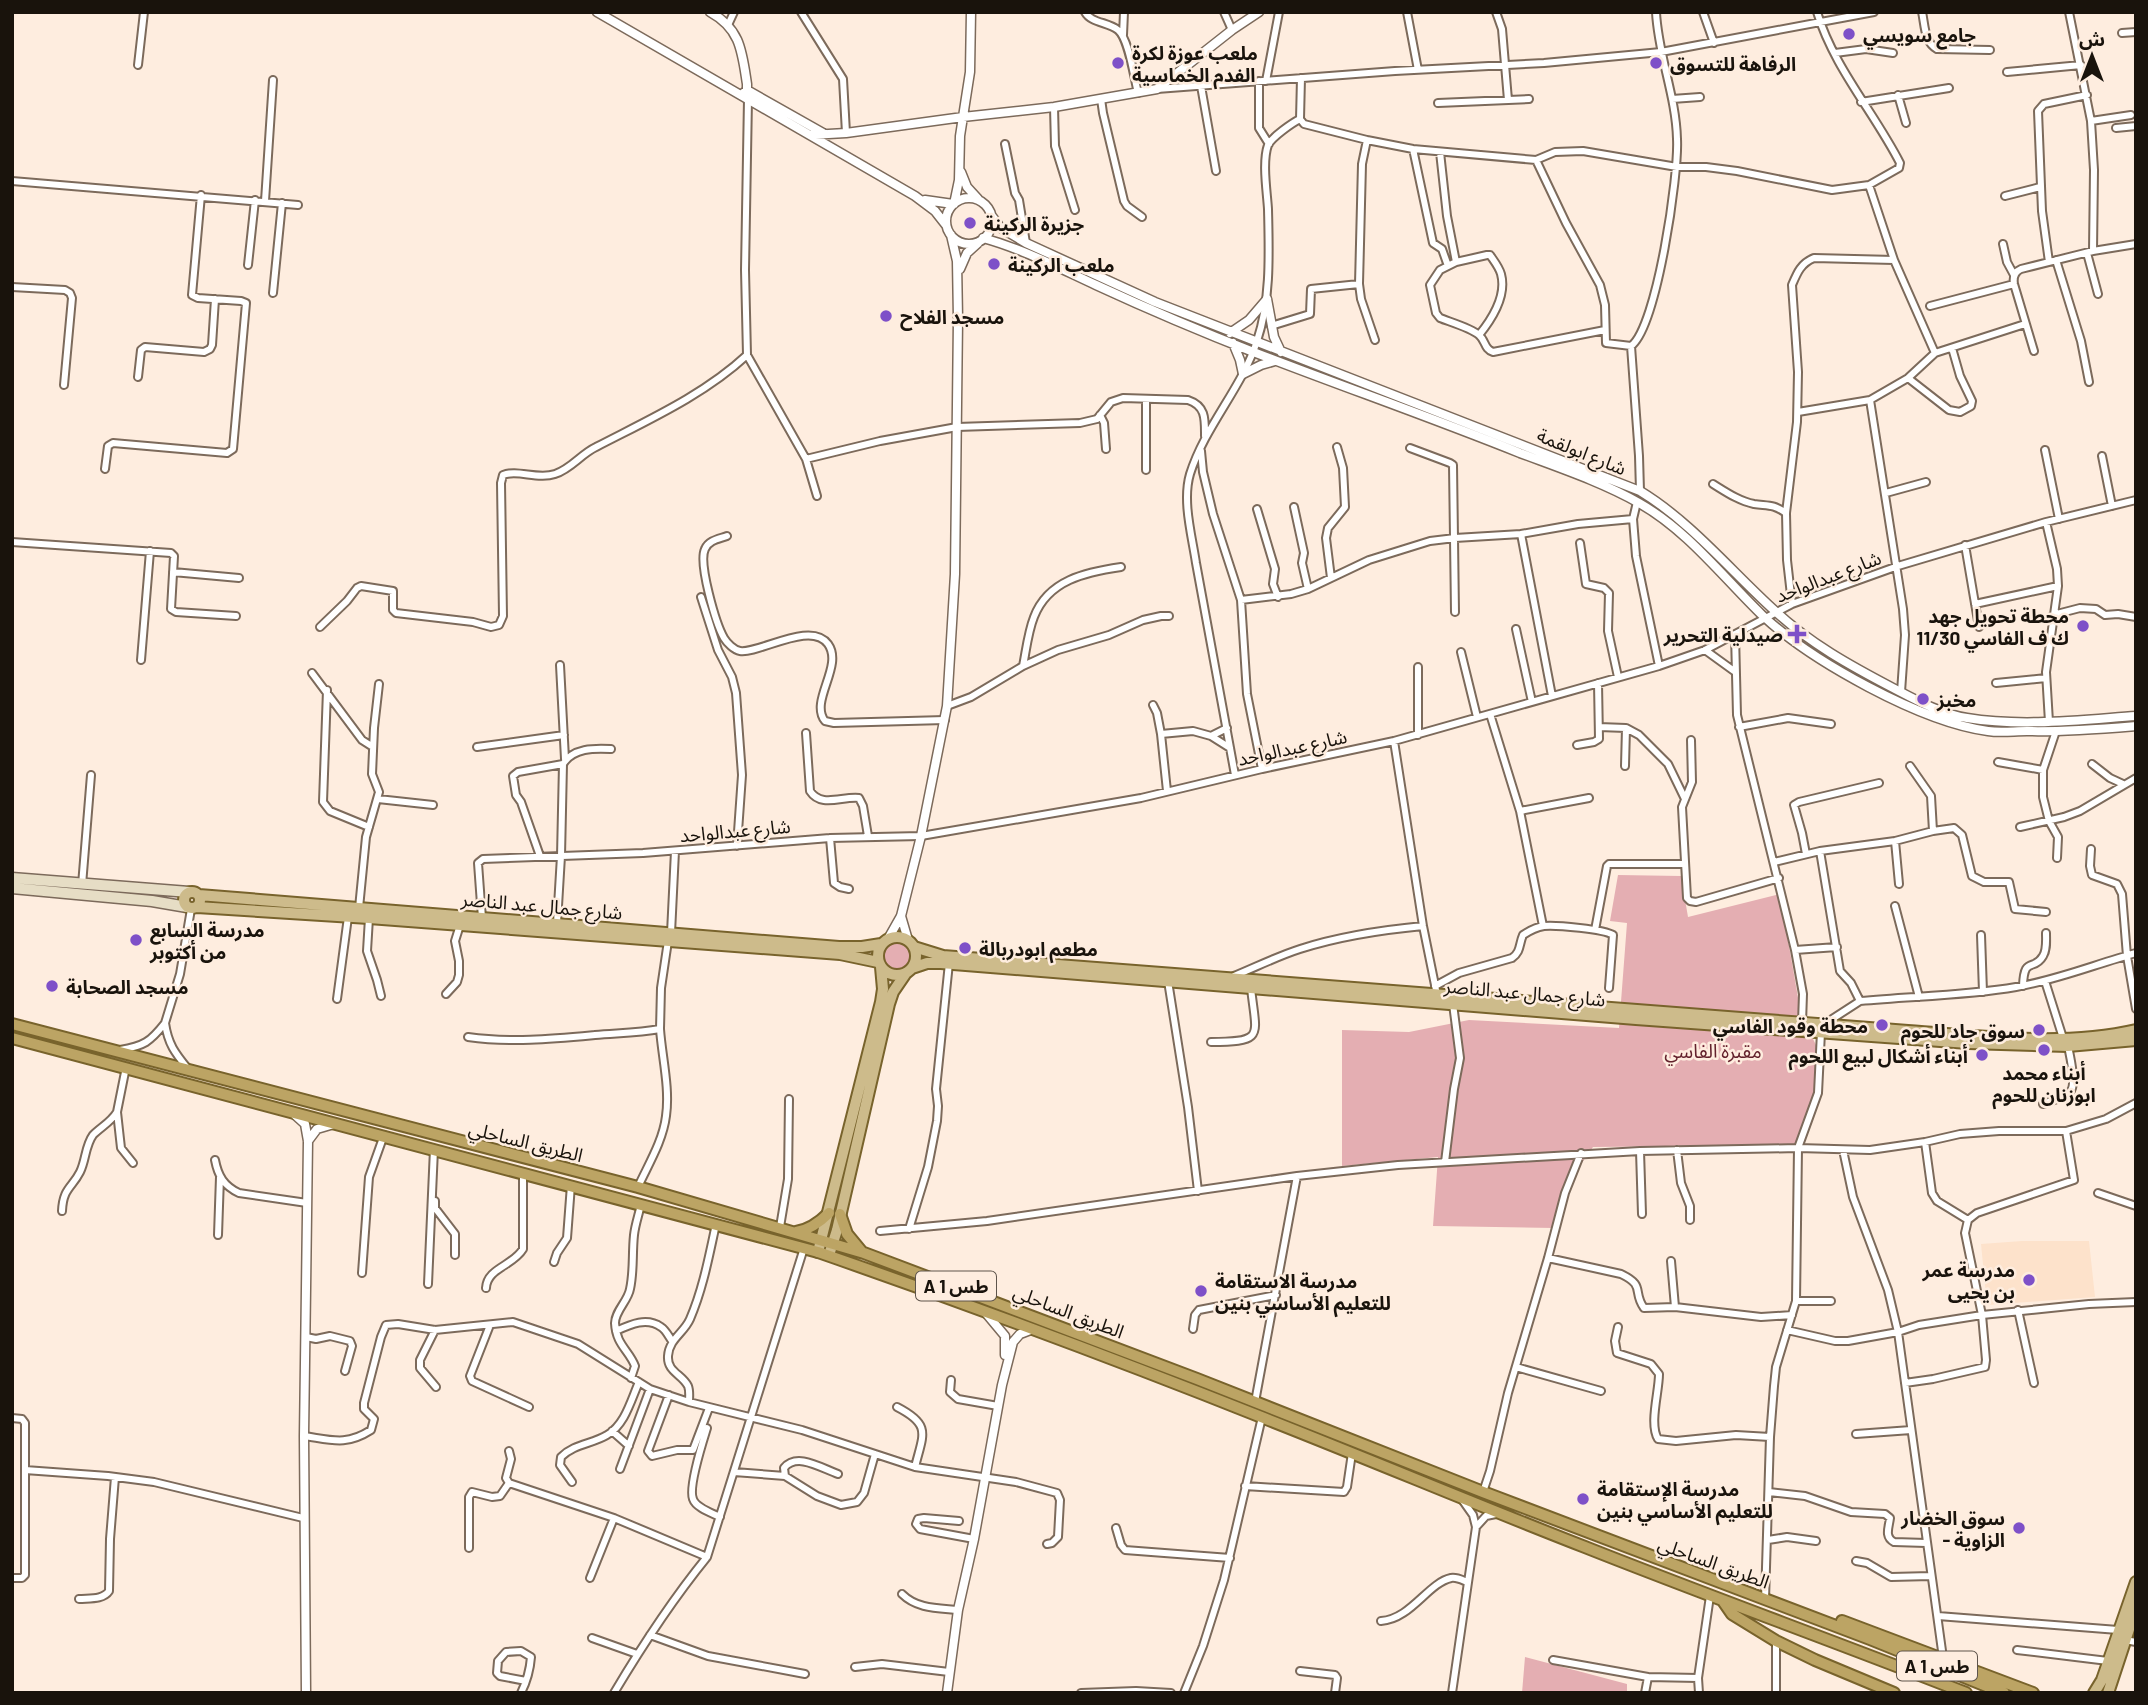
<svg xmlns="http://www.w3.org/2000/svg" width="2148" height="1705" viewBox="0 0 2148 1705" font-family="Barlow,'Noto Sans Arabic',sans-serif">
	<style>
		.built { fill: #fde2cb }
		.green { fill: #e4aeb2 }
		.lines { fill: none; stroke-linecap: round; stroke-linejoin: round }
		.minor-casing { stroke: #7c6a5b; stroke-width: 10 }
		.tertiary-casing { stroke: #7c6a5b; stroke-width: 11 }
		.secondary-casing { stroke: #7c6a5b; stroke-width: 13 }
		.primary-casing { stroke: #78632c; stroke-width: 14 }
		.trunk-casing { stroke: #78632c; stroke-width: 14 }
		.minor { stroke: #fff; stroke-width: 6 }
		.tertiary { stroke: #fff; stroke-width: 8 }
		.secondary { stroke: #e6ddc5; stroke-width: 10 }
		.primary { stroke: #cdbb8b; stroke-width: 10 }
		.trunk { stroke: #bca464; stroke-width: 10 }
		.poi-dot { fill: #7e50c8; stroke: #feeddf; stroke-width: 2.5 }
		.labels { text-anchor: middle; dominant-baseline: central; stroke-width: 5; stroke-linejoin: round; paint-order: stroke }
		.shield { fill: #feeddf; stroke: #5e544b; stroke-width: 2 }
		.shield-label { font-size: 18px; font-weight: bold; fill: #19130c }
		.poi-label { font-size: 19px; font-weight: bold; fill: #19130c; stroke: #feeddf; text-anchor: start }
		.street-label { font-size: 19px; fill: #19130c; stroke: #feeddf }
		.park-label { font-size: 19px; fill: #63212c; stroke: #feeddf }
	</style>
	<rect width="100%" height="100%" fill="#feeddf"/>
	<path class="built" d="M2022,1241H2089L2095,1297L1987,1305L1981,1244Z"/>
	<path class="green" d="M1618,875L1681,876L1688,917L1780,894L1801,1015L1816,1045L1820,1093L1799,1145L1593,1147L1562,1191L1554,1228L1433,1226L1438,1157L1342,1166V1030L1409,1032L1469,1020L1619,1028L1627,923L1610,921Z
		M881 956a16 16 0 1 1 32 0a16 16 0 1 1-32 0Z
		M1525,1657L1627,1684V1693H1522Z"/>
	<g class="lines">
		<defs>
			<path id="minor" d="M801,12L843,79L846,133
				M1085,12C1091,23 1108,22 1118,30C1129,39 1134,78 1138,93
				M1224,12L1232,30
				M1407,12L1418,70
				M1496,12L1502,29L1508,100
				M1703,12L1714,43
				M1922,12C1925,25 1924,42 1937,49L1990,50
				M2069,12L2091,121L2094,170L2093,251
				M728,25L734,12
				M2122,33L2136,32
				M1123,35L1124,12
				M1835,53L1866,49L1893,53
				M138,65L144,12
				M2007,72L2081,65
				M1301,78L1300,119L1304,124L1367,140L1413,149L1536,160L1555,152L1583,151L1677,167H1706L1737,171L1832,190L1869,185L1899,168L1900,163C1874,112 1834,68 1817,12
				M1259,81V128L1269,144
				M1266,81L1279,12
				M1201,86L1216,171
				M1157,89L1395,71L1544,63L1661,52L1874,12
				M1898,95L1906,123
				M748,99L745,270L747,355L806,459L817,496
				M1101,99L1103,113L1124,201L1127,206L1142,217
				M1672,99L1700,97
				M1861,102L1949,88
				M1438,103L1529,99
				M1054,107L1055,146L1075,210
				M2091,121L2131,115
				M2116,128L2136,126
				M1367,140L1362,164L1359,284L1361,299L1375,340
				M1005,144L1015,193L1019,200L1026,243
				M1413,149L1433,243L1442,249L1448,266
				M1440,152L1447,216L1456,262
				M1536,160L1566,223L1600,285L1605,305L1606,343L1631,346
				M12,181L298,205
				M1869,185L1894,260L1935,353
				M2005,196L2040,187
				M265,201L273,80
				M2003,244L2007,262L2014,275
				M2087,253L2098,294
				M2056,260L2081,341L2089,382
				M2049,262L2042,211L2038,111L2044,104L2087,95
				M248,265L255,200
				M12,287L65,290L70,293L72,298L64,385
				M273,293L282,203
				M1930,306L2014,284
				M1271,326L1310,314L1311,289L1359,284
				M1479,335C1492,319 1507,296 1501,274C1499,267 1494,261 1490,255H1487L1456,262L1440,270L1430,285L1436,313L1440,318C1450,322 1471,328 1479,335C1486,341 1484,349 1493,352L1605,330
				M2034,351L2014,284C2013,278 2014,272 2021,269L2093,251L2136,244
				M138,377L141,350L145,347L204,352L210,349L212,345L215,299
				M1908,378L1949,410L1960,412L1971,406L1972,401L1960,376L1952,348
				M1146,399V470
				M1870,400L1903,609L1905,635L1901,692
				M1798,412L1870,400L1908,378L1935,353L2025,324
				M1100,415L1104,423L1106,449
				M1410,448L1450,463L1453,465L1455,612
				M2045,450L2059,519
				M1201,451L1203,472L1213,514L1241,600L1247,694L1262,769
				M2102,456L2112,506
				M806,459L880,441L957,427L1080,423L1097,419L1111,402L1123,398L1188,400C1206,406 1205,419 1205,436
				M105,469L108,446L113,443L227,453L233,449L246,303L241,301L198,298L192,295L201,195
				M1713,484C1726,492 1739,501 1754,504C1769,506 1773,504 1786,513
				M1640,491L1639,456L1631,346C1657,327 1679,174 1677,139C1676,96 1658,55 1656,12
				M1886,493L1926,482
				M1637,502L1633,519L1636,556L1659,666
				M1294,507L1304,553L1302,563L1308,589
				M1257,509L1275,569L1273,584L1278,597
				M2046,522L2057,569L2058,586L2046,672L2049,722
				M1521,534L1552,696
				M727,536C719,539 709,540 705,549C698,563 716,624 724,638C727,643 734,650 740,651C759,654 811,620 828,644C844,666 809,701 825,721L834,723L945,720
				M12,542L171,553L174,556L171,609L176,612L236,616
				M1580,543L1586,584L1604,588L1609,593L1608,631L1618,677
				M1965,545L1979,627
				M173,572L239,578
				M1331,578L1326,538L1328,528L1345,507L1343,468L1337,447
				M701,597L718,650L732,677L736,693L742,775L737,846
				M1241,600L1291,594L1308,589L1369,560L1430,541L1455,538L1521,534L1578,524L1633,519
				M1792,604L1787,560L1786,513L1797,422L1798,372L1792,285C1797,273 1801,263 1814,258L1894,260
				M1975,604L2058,586
				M2053,615L2080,608L2096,609L2105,615L2118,614L2136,617
				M320,627L347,601L357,588L361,586L393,591V610L396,613L473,622L491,627L499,625L503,616L501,483L503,475C517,469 538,480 555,474C571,469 581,454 596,447C648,420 704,395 747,355
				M1516,629L1532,702
				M1735,634L1737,715L1795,950L1803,994L1802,1023
				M1705,650L1734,671
				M1461,652L1477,717
				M141,660L150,551
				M560,665L565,759
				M1023,666L1058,650L1109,635L1143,620L1161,616H1169
				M1418,667V735
				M312,673L362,740L373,747
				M1996,683L2046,678
				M327,690L323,802L330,811L369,827
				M1153,705L1157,713L1161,734L1193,731L1211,736
				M947,706L971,697L1023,666C1026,651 1028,632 1034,617C1048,580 1086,572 1121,567
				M1490,714L1520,811L1543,926
				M1599,727L1626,728L1639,735L1668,764L1685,799
				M1739,727L1788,718L1831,724
				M1227,728L1211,736L1230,748
				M2056,731L2043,770V797L2049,821L2058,837L2057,858
				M806,733L810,791C821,808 842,796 859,798L863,806L868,836
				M1161,734L1167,791
				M1691,740L1692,782L1682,807L1687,898L1690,901L1696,902L1779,878
				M1394,741L1423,926L1437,995
				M1577,745L1594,742L1599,739L1598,683
				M477,747L564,735
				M1998,762L2043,770
				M2092,764L2110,778L2123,784
				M1625,766L1626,728
				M1910,766L1931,796L1933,831
				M1235,775L1196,563C1192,536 1182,501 1190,474C1205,426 1242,388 1257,341C1271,299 1269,253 1268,209C1267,192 1262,162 1268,145C1272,137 1292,123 1300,119
				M378,799L433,805
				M1520,811L1589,798
				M2020,827L2064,817L2080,811L2136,778
				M830,838L834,883L840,887L849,889
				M1895,841L1899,884
				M2091,849L2090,866L2092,875L2117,884L2122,894L2127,956L2136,1009
				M1820,851L1840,971L1851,983L1860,1001L1826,1023
				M1806,854L1802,833L1794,805L1799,802L1879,783
				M540,856L521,802L516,795L513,776L518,772L563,764
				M1774,862L1820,851L1895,841L1933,831L1954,828L1962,835L1972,876L1984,882H2009L2015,909L2046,912
				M82,885L91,775
				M1895,906L1919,997
				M359,908L366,837L379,792L372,774L374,728L379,684
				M369,918L367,951L377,980L381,996
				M482,918L478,863L483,859L643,853L830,838L921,836L1141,798L1262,769L1394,741L1659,666L1705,650L1792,604L1898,566L2046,522L2136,500
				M557,923L561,856L563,764C573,748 594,748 611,749
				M1595,930L1607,866L1609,864H1684
				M671,933L675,851
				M1981,935L1983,992
				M1795,950L1837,947
				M1234,976C1256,967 1278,956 1300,949C1340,936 1381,930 1423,926
				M1168,981L1188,1107L1198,1191
				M2045,981L2063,1038
				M1435,986L1459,973L1512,958C1521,952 1519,944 1523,935C1529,931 1537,927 1544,926C1556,925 1604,929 1613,935L1609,988
				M2023,986C2024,955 2034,972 2043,956C2047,950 2046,941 2046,933
				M446,994L457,982L459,975V961L455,941L460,925
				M337,999L348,917
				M1860,1001C1912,996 1964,996 2016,987C2057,980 2096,964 2136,953
				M165,1023L180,974L191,909
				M660,1029L661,988L668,941
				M468,1037C511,1043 552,1039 595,1035C617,1033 638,1033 660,1029C662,1057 670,1088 666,1116C663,1141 648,1165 638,1187
				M1211,1042C1266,1042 1256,1036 1251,988
				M120,1050C144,1046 150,1042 165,1023C168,1044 175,1053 188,1069
				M2043,1104C2051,1101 2063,1098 2070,1092C2077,1085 2070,1056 2068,1046
				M117,1112L121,1148L133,1163
				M1925,1142L1932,1193L1937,1201L1968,1220
				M1677,1150L1681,1183L1690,1206V1220
				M1843,1150L1853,1197L1888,1290L1898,1332L1943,1658
				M1640,1151L1642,1214
				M215,1160C218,1176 224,1186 239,1193L307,1203
				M1445,1162L1454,1089L1460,1058L1453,1004
				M2098,1193L2136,1206
				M435,1201V1208L455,1234V1255
				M62,1211C63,1188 72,1188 80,1172C86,1160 85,1146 93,1135C101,1127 111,1122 117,1112L126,1067
				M780,1227L788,1179L789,1099
				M909,1229L928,1167L937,1121L938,1106L936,1089L949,963
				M880,1231L987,1221L1297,1176L1398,1165L1640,1151L1798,1148L1870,1150L1925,1142L1960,1134L1999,1131H2066L2106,1119L2136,1103
				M218,1235L220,1177
				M1548,1258L1621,1274C1646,1286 1632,1291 1644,1308L1675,1307L1761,1317L1792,1315
				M1671,1261L1675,1307
				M554,1262L557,1253L567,1238L571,1185
				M362,1273L369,1177L384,1135
				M428,1284L434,1149
				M486,1288C487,1268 513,1266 523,1249V1173
				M1796,1301L1798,1148L1818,1093L1821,1032
				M2018,1310L2034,1383
				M490,1325L470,1376L472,1381L529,1407
				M1618,1327L1615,1341L1617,1353L1651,1364L1659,1374C1659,1392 1649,1424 1658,1439L1676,1441L1736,1435L1770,1437
				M1193,1329L1195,1315L1199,1310L1276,1295
				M435,1330L420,1360V1368L436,1387
				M1787,1330L1835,1341H1848L1898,1332L1919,1325L1982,1315L2089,1304L2136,1302
				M616,1331C631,1324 647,1317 661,1327C666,1330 669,1337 672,1341
				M306,1337L316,1339L330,1336L350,1341L352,1346L345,1371
				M1516,1367L1601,1391
				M631,1378L635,1366C629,1350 616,1345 615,1323C615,1311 628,1301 630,1289C634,1271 632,1254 634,1235C635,1225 639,1214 641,1204
				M951,1380L950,1392L958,1399L998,1406
				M1905,1383L1933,1379L1985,1367L1986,1360L1982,1315L1965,1233L1968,1220L1977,1213L2074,1180L2066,1131
				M669,1395L648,1451L652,1456L677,1450H693L709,1408
				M689,1402C689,1397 690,1391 688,1386C682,1374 667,1372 668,1356C669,1339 684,1333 690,1319C703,1289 709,1256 716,1224
				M1255,1402L1297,1176
				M897,1407C932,1425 923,1434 915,1467
				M12,1418L22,1419L25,1423V1575L22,1578H12
				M707,1428C703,1441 688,1487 693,1499C696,1508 712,1513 720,1517
				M612,1431L629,1446
				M1856,1434L1911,1430
				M304,1436C332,1440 346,1446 371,1430L374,1419L364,1409V1403L381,1337L386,1325L398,1324L435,1330L513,1322L578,1344L650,1389L689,1402L802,1430L915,1467L1016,1482L1057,1493L1060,1500L1058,1537L1052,1543L1047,1544
				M509,1451L511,1459L506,1478L509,1483L614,1518L707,1557
				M620,1469L650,1389
				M25,1470L108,1476L154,1482L303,1518
				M734,1472L785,1476
				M838,1474C821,1468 797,1452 784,1468L785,1476L817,1496L841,1505L857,1502L864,1493L875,1454
				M572,1482L560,1465L561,1457C574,1444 592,1444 607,1435C625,1425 631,1400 639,1382
				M1245,1486L1344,1492L1347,1487L1352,1453
				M1483,1492L1490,1471L1508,1393L1548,1258L1565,1193L1581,1153
				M1769,1492L1805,1496L1851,1512L1885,1514L1890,1518C1889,1527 1884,1537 1894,1542L1926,1543
				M959,1521L924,1518L918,1519L916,1524L920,1529L974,1539
				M1476,1527L1486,1516L1496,1514
				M1116,1528L1121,1545L1125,1550L1230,1558
				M1768,1540L1787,1537L1816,1541
				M469,1548V1497L472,1492L492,1497L500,1496L509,1483
				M1856,1561L1867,1563L1891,1577L1931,1576
				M590,1578L614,1518
				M902,1594C917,1609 938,1608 958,1610
				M79,1599C89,1598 103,1600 109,1591L110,1539L115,1477
				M1765,1600L1770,1437L1774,1386L1776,1367L1796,1301H1831
				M1938,1616L2118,1630
				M1381,1621C1411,1619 1428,1583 1451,1578C1457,1577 1462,1580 1467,1582
				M650,1635L708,1656L805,1674
				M592,1638L637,1654
				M2125,1640L2136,1642
				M2017,1650L2108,1661
				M1553,1660L1648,1677L1698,1678
				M855,1667L882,1664L949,1672
				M1300,1671L1335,1675L1337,1678L1335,1693
				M521,1693C527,1681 530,1670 531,1657L521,1651L506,1652L498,1661L497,1673L500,1676L526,1681
				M614,1693C642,1646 672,1600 707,1557L804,1248
				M1081,1693L1136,1691L1171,1693
				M1184,1693L1203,1646L1224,1580L1262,1417
				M1452,1693L1476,1527L1473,1515L1461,1498
				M1645,1693L1648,1677
				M1699,1693L1698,1678L1710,1596
				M1776,1693V1641"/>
			<path id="tertiary" d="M597,12L915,196L935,211L946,225
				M710,12C741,29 742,52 747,84V90L741,95
				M747,90L823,133
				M811,135L846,133L963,117L1054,107L1157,89L1232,30L1259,12
				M961,172L967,187L978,199
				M946 221a23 23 0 1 1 46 0a23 23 0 1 1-46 0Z
				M925,200L953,204
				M954,204L959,180L960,136L970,72L971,12
				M991,215L1001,228L1026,243L1155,302L1640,491C1691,522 1730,570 1774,610C1809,643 1851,666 1893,688C1916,700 1941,714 1967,718C2022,727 2080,720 2136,716
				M983,238C1023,249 1059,268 1096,285C1148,309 1202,332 1256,353C1344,387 1433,418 1520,453C1560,468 1602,482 1639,503C1687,530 1722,576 1762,615C1811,661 1921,722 1988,731C2001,733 2014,731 2027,731C2063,732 2099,729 2136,726
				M960,269L967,253L978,243
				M1267,299L1274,337L1281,352
				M1230,333L1249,320L1267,299
				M1233,343L1240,360L1243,374L1261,365L1275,361
				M901,916L908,940
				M888,939L901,916L921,836L947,706L955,574L958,319L957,261L951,235
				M295,1115L305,1124L308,1141L304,1436L306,1693
				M308,1141L317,1129L334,1124
				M985,1312L1005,1336V1355
				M947,1693L958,1610L974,1539L1002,1385L1013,1342L1020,1334L1033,1329"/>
			<path id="secondary" d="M12,878L189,892
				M12,888L152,901L187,907"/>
			<path id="primary" d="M184 900a8 8 0 1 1 16 0a8 8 0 1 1-16 0Z
				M199,895L839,947H862L881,944
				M197,907L369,918L840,954L878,962
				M878 956a19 19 0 1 1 38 0a19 19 0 1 1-38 0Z
				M914,947L943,956L1908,1031C1983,1036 2062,1047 2136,1030
				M912,968L927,963H941L1636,1019L1968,1043L2068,1046L2136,1040
				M818,1252L881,1002L883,989L881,967
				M829,1255L837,1230L889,1004L893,992L906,973
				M2094,1693L2102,1680L2136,1582
				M2108,1693L2136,1608"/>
			<path id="trunk" d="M12,1024L638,1187L864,1253L1197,1379L1483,1492L1870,1639L2004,1693
				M12,1038L818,1252C968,1304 1116,1359 1264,1418C1371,1460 1477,1505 1585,1547C1711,1597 1839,1643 1966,1693
				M840,1214L847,1234L861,1251
				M796,1232C809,1230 820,1222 829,1213
				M1723,1601L1732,1614L1776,1641L1815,1660L1894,1693
				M1842,1621L2033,1693"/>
		</defs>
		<use href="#minor" class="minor-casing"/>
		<use href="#tertiary" class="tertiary-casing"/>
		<use href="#secondary" class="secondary-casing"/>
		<use href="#primary" class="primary-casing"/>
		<use href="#trunk" class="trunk-casing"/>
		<use href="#minor" class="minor"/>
		<use href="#tertiary" class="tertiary"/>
		<use href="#secondary" class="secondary"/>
		<use href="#primary" class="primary"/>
		<use href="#trunk" class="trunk"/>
	</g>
	<g class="poi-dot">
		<circle cx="1849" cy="34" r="7"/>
		<circle cx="1118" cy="63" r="7"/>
		<circle cx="1656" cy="63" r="7"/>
		<circle cx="970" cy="223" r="7"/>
		<circle cx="994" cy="264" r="7"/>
		<circle cx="886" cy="316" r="7"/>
		<circle cx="2083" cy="626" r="7"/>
		<path d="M1793.5 623.5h7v7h7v7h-7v7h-7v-7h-7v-7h7z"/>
		<circle cx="1923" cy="699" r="7"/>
		<circle cx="136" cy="940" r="7"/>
		<circle cx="965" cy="948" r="7"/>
		<circle cx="52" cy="986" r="7"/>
		<circle cx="1882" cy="1025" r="7"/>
		<circle cx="2039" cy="1030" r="7"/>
		<circle cx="2044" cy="1050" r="7"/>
		<circle cx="1982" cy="1055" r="7"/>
		<circle cx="2029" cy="1280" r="7"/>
		<circle cx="1201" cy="1291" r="7"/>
		<circle cx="1583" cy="1499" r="7"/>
		<circle cx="2019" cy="1528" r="7"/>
	</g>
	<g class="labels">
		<g class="shield">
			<rect x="916" y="1271.5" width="80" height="29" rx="5"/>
			<rect x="1897" y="1651.5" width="80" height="29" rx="5"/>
		</g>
		<g class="shield-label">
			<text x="956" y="1286">A 1 طس</text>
			<text x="1937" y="1666">A 1 طس</text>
		</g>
		<g class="poi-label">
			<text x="1863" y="34">جامع سويسي</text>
			<text x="1132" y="52">ملعب عوزة لكرة<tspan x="1132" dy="22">الفدم الخماسية</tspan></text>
			<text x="1670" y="63">الرفاهة للتسوق</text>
			<text x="984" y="223">جزيرة الركينة</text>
			<text x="1008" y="264">ملعب الركينة</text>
			<text x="900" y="316">مسجد الفلاح</text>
			<text x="2069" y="615" text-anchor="end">محطة تحويل جهد<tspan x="2069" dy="22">11/30 ك ف الفاسي</tspan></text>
			<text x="1783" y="634" text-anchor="end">صيدلية التحرير</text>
			<text x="1937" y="699">مخبز</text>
			<text x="150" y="929">مدرسة السابع<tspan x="150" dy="22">من أكتوبر</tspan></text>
			<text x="979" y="948">مطعم ابودربالة</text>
			<text x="66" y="986">مسجد الصحابة</text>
			<text x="1868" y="1025" text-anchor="end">محطة وقود الفاسي</text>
			<text x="2025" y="1030" text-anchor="end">سوق جاد للحوم</text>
			<text x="1968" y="1055" text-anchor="end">أبناء أشكال لبيع اللحوم</text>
			<text x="2044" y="1072" text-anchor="middle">أبناء محمد<tspan x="2044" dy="22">ابوزنان للحوم</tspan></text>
			<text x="2015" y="1269" text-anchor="end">مدرسة عمر<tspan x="2015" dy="22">بن يحيى</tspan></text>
			<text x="1215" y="1280">مدرسة الاستقامة<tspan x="1215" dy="22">للتعليم الأساسي بنين</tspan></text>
			<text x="1597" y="1488">مدرسة اﻹستقامة<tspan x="1597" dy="22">للتعليم اﻷساسي بنين</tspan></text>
			<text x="2005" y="1517" text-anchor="end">سوق الخضار<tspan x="2005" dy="22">- الزاوية</tspan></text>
		</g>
		<g class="street-label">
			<text transform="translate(1582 451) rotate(22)">شارع ابولقمة</text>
			<text transform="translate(1828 576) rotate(-21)">شارع عبدالواحد</text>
			<text transform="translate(1292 747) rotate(-12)">شارع عبدالواحد</text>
			<text transform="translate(735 830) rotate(-5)">شارع عبدالواحد</text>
			<text transform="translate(542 905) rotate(5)">شارع جمال عبد الناصر</text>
			<text transform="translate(1525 992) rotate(5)">شارع جمال عبد الناصر</text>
			<text transform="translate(526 1141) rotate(14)">الطريق الساحلي</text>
			<text transform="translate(1069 1311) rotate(21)">الطريق الساحلي</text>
			<text transform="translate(1714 1562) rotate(20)">الطريق الساحلي</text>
		</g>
		<g class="park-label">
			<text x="1713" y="1050">مقبرة الفاسي</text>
		</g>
	</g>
	<rect width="2148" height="1705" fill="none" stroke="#19130c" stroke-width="28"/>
	<g transform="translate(2092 56)" stroke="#feeddf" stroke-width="5" paint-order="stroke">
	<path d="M0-5L12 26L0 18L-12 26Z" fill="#19130c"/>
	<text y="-10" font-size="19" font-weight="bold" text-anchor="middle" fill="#19130c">ش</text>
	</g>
</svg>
